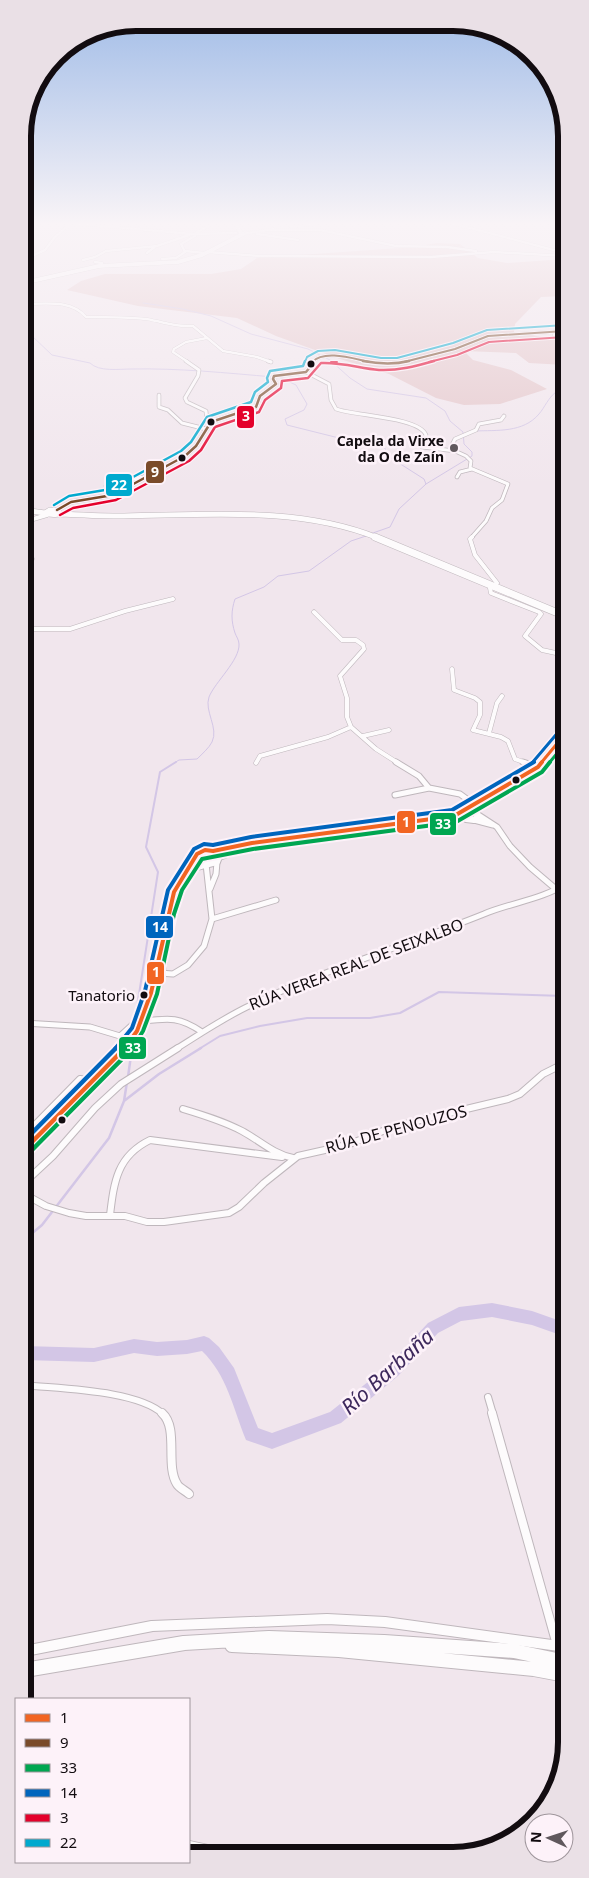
<svg xmlns="http://www.w3.org/2000/svg" width="589" height="1878" viewBox="0 0 589 1878" font-family="'Noto Sans',sans-serif">
	<style>
		.green { fill: #e5c8cc }
		.lines { fill: none; stroke-linecap: round; stroke-linejoin: round }
		.stream-far2 { stroke: #d3c6e6; stroke-width: 1 }
		.stream-far1 { stroke: #d3c6e6; stroke-width: 2 }
		.stream { stroke: #d3c6e6; stroke-width: 2.5 }
		.river { fill: #d3c6e6; fill-rule: evenodd }
		.minor-far5-casing { stroke: #bfb7bc; stroke-width: 3 }
		.minor-far4-casing { stroke: #bfb7bc; stroke-width: 4.5 }
		.minor-far3-casing { stroke: #bfb7bc; stroke-width: 5 }
		.minor-far2-casing { stroke: #bfb7bc; stroke-width: 7 }
		.minor-far1-casing { stroke: #bfb7bc; stroke-width: 8 }
		.minor-casing { stroke: #bfb7bc; stroke-width: 10 }
		.tertiary-far5-casing { stroke: #bfb7bc; stroke-width: 4 }
		.tertiary-far4-casing { stroke: #bfb7bc; stroke-width: 5 }
		.tertiary-far3-casing { stroke: #bfb7bc; stroke-width: 6 }
		.tertiary-far2-casing { stroke: #bfb7bc; stroke-width: 8 }
		.tertiary-far1-casing { stroke: #bfb7bc; stroke-width: 9 }
		.tertiary-casing { stroke: #bfb7bc; stroke-width: 12 }
		.secondary-casing { stroke: #bfb7bc; stroke-width: 4.5 }
		.primary-far1-casing { stroke: #bfb7bc; stroke-width: 6 }
		.primary-casing { stroke: #bfb7bc; stroke-width: 8 }
		.trunk-casing { stroke: #bfb7bc; stroke-width: 16 }
		.minor-far5 { stroke: #fdfbfc; stroke-width: 2.5 }
		.minor-far4 { stroke: #fdfbfc; stroke-width: 3 }
		.minor-far3 { stroke: #fdfbfc; stroke-width: 4 }
		.minor-far2 { stroke: #fdfbfc; stroke-width: 5 }
		.minor-far1 { stroke: #fdfbfc; stroke-width: 6 }
		.minor { stroke: #fdfbfc; stroke-width: 8 }
		.tertiary-far5 { stroke: #fdfbfc; stroke-width: 3 }
		.tertiary-far4 { stroke: #fdfbfc; stroke-width: 4 }
		.tertiary-far3 { stroke: #fdfbfc; stroke-width: 5 }
		.tertiary-far2 { stroke: #fdfbfc; stroke-width: 6 }
		.tertiary-far1 { stroke: #fdfbfc; stroke-width: 8 }
		.tertiary { stroke: #fdfbfc; stroke-width: 10 }
		.secondary { stroke: #fdfbfc; stroke-width: 4 }
		.primary-far1 { stroke: #fdfbfc; stroke-width: 5 }
		.primary { stroke: #fdfbfc; stroke-width: 7 }
		.trunk { stroke: #fdfbfc; stroke-width: 14 }
		.bus-1-far2-casing { stroke: #fdf2f9; stroke-width: 6 }
		.bus-1-far1-casing { stroke: #fdf2f9; stroke-width: 8 }
		.bus-1-casing { stroke: #fdf2f9; stroke-width: 8 }
		.bus-2-far1-casing { stroke: #fdf2f9; stroke-width: 4 }
		.bus-2-casing { stroke: #fdf2f9; stroke-width: 5 }
		.bus-3-far2-casing { stroke: #fdf2f9; stroke-width: 6 }
		.bus-3-far1-casing { stroke: #fdf2f9; stroke-width: 8 }
		.bus-3-casing { stroke: #fdf2f9; stroke-width: 8 }
		.bus-4-far2-casing { stroke: #fdf2f9; stroke-width: 6 }
		.bus-4-far1-casing { stroke: #fdf2f9; stroke-width: 8 }
		.bus-4-casing { stroke: #fdf2f9; stroke-width: 8 }
		.bus-5-far1-casing { stroke: #fdf2f9; stroke-width: 4 }
		.bus-5-casing { stroke: #fdf2f9; stroke-width: 5 }
		.bus-6-far1-casing { stroke: #fdf2f9; stroke-width: 4 }
		.bus-6-casing { stroke: #fdf2f9; stroke-width: 5 }
		.bus-1-far2 { stroke: #f26522; stroke-width: 3 }
		.bus-1-far1 { stroke: #f26522; stroke-width: 4 }
		.bus-1 { stroke: #f26522; stroke-width: 4.5 }
		.bus-2-far1 { stroke: #7a4b2a; stroke-width: 2 }
		.bus-2 { stroke: #7a4b2a; stroke-width: 2.5 }
		.bus-3-far2 { stroke: #00a651; stroke-width: 3 }
		.bus-3-far1 { stroke: #00a651; stroke-width: 4 }
		.bus-3 { stroke: #00a651; stroke-width: 4.5 }
		.bus-4-far2 { stroke: #0065bd; stroke-width: 3 }
		.bus-4-far1 { stroke: #0065bd; stroke-width: 4 }
		.bus-4 { stroke: #0065bd; stroke-width: 4.5 }
		.bus-5-far1 { stroke: #e4002b; stroke-width: 2 }
		.bus-5 { stroke: #e4002b; stroke-width: 2.5 }
		.bus-6-far1 { stroke: #00a9ce; stroke-width: 2 }
		.bus-6 { stroke: #00a9ce; stroke-width: 2.5 }
		.bus-dot { fill: #120c10; stroke: #fdf2f9; stroke-width: 2 }
		.poi-dot { fill: #60585d; stroke: #fdf2f9; stroke-width: 2 }
		.labels { text-anchor: middle; dominant-baseline: central; stroke-width: 5; stroke-linejoin: round; paint-order: stroke }
		.far-poi-label { font-size: 14px; font-weight: bold; fill: #120c10; stroke: #fdf2f9; text-anchor: end }
		.bus-label { font-size: 15px; fill: #120c10; stroke: #fdf2f9; text-anchor: end }
		.street-label { font-size: 16px; fill: #120c10; stroke: #fdf2f9 }
		.near-water-label { font-size: 21px; font-style: italic; fill: #3d285c; stroke: #fdf2f9 }
		.rim { fill: none; stroke: #120c10; stroke-width: 6 }
		.line-badge { stroke: #fdf2f9; stroke-width: 2 }
		.badge-label { font-size: 14px; text-anchor: middle; font-weight: bold; fill: #fff }
	</style>
	<rect width="100%" height="100%" fill="#f1e6ed"/>
	<path class="green" d="M437,243L460,244L478,258L507,263L565,259V296L541,297L515,324L514,332L565,341V365L529,363L516,353L464,351L473,360L511,370L547,389L500,404L464,405L436,398L389,374L340,359L276,336L237,318L138,306L67,290L81,281L105,274H211L241,269L257,258L414,247Z"/>
	<g class="lines">
		<path class="stream-far2" d="M143,303L183,309L211,316L251,334L308,349L330,360L350,378L367,389L426,398L445,411L450,421L463,432L464,444L472,452V456L426,484
			M23,324L32,336L52,355L90,363C99,372 119,369 131,369C179,368 226,373 274,377
			M279,377L296,385L307,404L304,410L285,419L287,425L343,439L377,442L384,447L391,458L424,479L426,484L399,509L390,527L370,534
			M475,431C497,430 523,433 539,414C545,407 548,398 556,392V382L565,374
			M174,763L179,760L197,759C202,754 209,748 212,742C219,728 204,711 209,697C215,682 240,660 239,644C239,640 236,636 235,633C231,621 231,611 235,599L264,587L278,576L309,571L351,541L366,536"/>
		<path class="stream-far1" d="M135,1020L158,872L146,847L160,772L176,762
			M132,1049L133,1042
			M199,1049L220,1036L260,1026L307,1018H370L400,1013L439,992L565,996"/>
		<path class="stream" d="M128,1077L132,1048
			M124,1101L159,1074L201,1048
			M24,1240L42,1225L109,1138L124,1101L127,1082"/>
		<path class="river" d="M492,1303L532,1311L566,1323V1337L532,1325L492,1317L461,1321L438,1333L398,1376L341,1423L272,1449L246,1440C233,1408 227,1375 202,1351L187,1354L157,1356L134,1353L94,1362L24,1360V1346L94,1348L134,1339L157,1342L187,1340L204,1336L209,1338L219,1347L234,1368L258,1428L272,1433L330,1412L388,1366L428,1323L459,1307Z"/>
		<defs>
			<path id="minor-far5" d="M69,223L192,234L236,233
				M451,223L565,253
				M291,227L321,223
				M271,230H320L396,246L447,247L476,251
				M197,232L215,223
				M243,234L273,229
				M257,234L298,240
				M185,251L205,253
				M207,252L259,256L431,257L494,252L565,256
				M147,253L156,246
				M162,259L176,258L185,252L181,244L195,236
				M23,260L45,250L55,237L70,224
				M83,260L95,257L106,251L157,246L189,235
				M95,262L102,263L100,266
				M23,304C44,304 71,299 86,317C106,317 126,317 146,319C165,322 173,327 193,326L223,351L257,357L271,362
				M561,331L554,335L565,337
				M188,362L173,352L174,349L186,342L207,338"/>
			<path id="minor-far4" d="M186,361L199,370L198,376L185,398L187,402L206,411L207,421L211,422
				M268,361L271,362
				M306,372L329,384L331,400L336,409C355,416 419,417 426,435L422,447L455,451L466,456L471,461L470,468L508,484L502,500L492,508L486,521L471,538
				M159,395V407L168,410L182,423L206,429
				M450,449L455,439L476,430L479,424L501,420L504,416
				M457,477L460,472L472,469
				M106,486L147,476"/>
			<path id="minor-far3" d="M472,537L470,539L475,555L497,583
				M23,555L32,559L26,572L23,573
				M490,588L491,593L539,612L541,614L525,636L542,650L565,655
				M314,612L342,640H356L363,645L364,649L340,676L347,698V717L351,727L376,749L398,763
				M23,629H70L125,611L173,599
				M452,669L454,690L475,698L480,702V715L473,730L501,737L508,741L515,759L526,763
				M489,733L497,703L502,696
				M363,736L389,730
				M256,763L260,756L328,737L351,727"/>
			<path id="minor-far2" d="M396,762L419,776L429,788L460,794L475,805
				M523,762L538,767
				M395,795L429,788
				M477,814L497,827L510,846L530,867L557,890L565,892
				M474,820L493,825
				M210,889L216,874L217,862
				M212,919L276,900
				M159,957V973L173,974L188,965L204,946L212,919L206,864
				M144,1021C170,1018 180,1017 202,1032
				M24,1023L90,1027L120,1036L142,1016
				M176,1049C200,1034 225,1017 251,1005C326,969 407,945 484,914C507,904 546,898 565,884"/>
			<path id="minor-far1" d="M183,1109C203,1115 223,1121 242,1131C259,1140 273,1154 293,1158
				M24,1136L80,1079L91,1081
				M24,1183L53,1156L95,1108L121,1084L178,1048
				M24,1194L46,1206L69,1213L86,1216H125L147,1222H164L229,1213L239,1207L264,1183L298,1156L347,1145L388,1129L416,1121L508,1099L520,1094L543,1074L565,1063
				M110,1215C114,1182 117,1156 150,1140L282,1157
				M24,1385C61,1389 137,1390 163,1414
				M488,1397L493,1414"/>
			<path id="minor" d="M162,1413C179,1428 165,1465 177,1484C179,1488 186,1491 189,1494
				M492,1413L557,1645"/>
			<path id="tertiary-far5" d="M312,362C325,349 354,359 370,362
				M404,362L455,349L488,336L565,331"/>
			<path id="tertiary-far4" d="M363,361C379,364 393,365 409,361
				M57,510L71,502L113,495L185,456L196,446L211,422L256,407L260,396L276,384L273,379L274,376L306,372L311,366L312,361
				M23,522L47,515"/>
			<path id="tertiary-far3" d="M546,763L565,739"/>
			<path id="tertiary-far2" d="M462,815L466,819L474,820L477,818V814L470,811
				M187,870L196,860L197,854L201,852L238,845
				M147,1006L168,913
				M124,1049C144,1029 157,999 162,971C168,940 167,897 189,873C196,865 207,865 217,862L219,857L251,845L458,819L540,771L547,762"/>
			<path id="tertiary-far1" d="M24,1150L125,1048"/>
			<path id="tertiary" d="M25,1651L152,1626L327,1619L385,1622L566,1647
				M189,1846L222,1853"/>
			<path id="secondary" d="M235,223L241,233
				M23,283L99,266L178,262L202,255L243,234"/>
			<path id="primary-far1" d="M23,510L45,513L50,510L59,511V514
				M45,513C52,516 56,514 63,514C84,515 104,516 124,516C208,515 299,506 378,538"/>
			<path id="primary" d="M375,537L565,616"/>
			<path id="trunk" d="M232,1645L339,1650L534,1669L566,1675
				M25,1670L184,1643L269,1638L384,1642L514,1651L566,1662"/>
		</defs>
		<use href="#minor-far5" class="minor-far5-casing"/>
		<use href="#minor-far4" class="minor-far4-casing"/>
		<use href="#minor-far3" class="minor-far3-casing"/>
		<use href="#minor-far2" class="minor-far2-casing"/>
		<use href="#minor-far1" class="minor-far1-casing"/>
		<use href="#minor" class="minor-casing"/>
		<use href="#tertiary-far5" class="tertiary-far5-casing"/>
		<use href="#tertiary-far4" class="tertiary-far4-casing"/>
		<use href="#tertiary-far3" class="tertiary-far3-casing"/>
		<use href="#tertiary-far2" class="tertiary-far2-casing"/>
		<use href="#tertiary-far1" class="tertiary-far1-casing"/>
		<use href="#tertiary" class="tertiary-casing"/>
		<use href="#secondary" class="secondary-casing"/>
		<use href="#primary-far1" class="primary-far1-casing"/>
		<use href="#primary" class="primary-casing"/>
		<use href="#trunk" class="trunk-casing"/>
		<use href="#minor-far5" class="minor-far5"/>
		<use href="#minor-far4" class="minor-far4"/>
		<use href="#minor-far3" class="minor-far3"/>
		<use href="#minor-far2" class="minor-far2"/>
		<use href="#minor-far1" class="minor-far1"/>
		<use href="#minor" class="minor"/>
		<use href="#tertiary-far5" class="tertiary-far5"/>
		<use href="#tertiary-far4" class="tertiary-far4"/>
		<use href="#tertiary-far3" class="tertiary-far3"/>
		<use href="#tertiary-far2" class="tertiary-far2"/>
		<use href="#tertiary-far1" class="tertiary-far1"/>
		<use href="#tertiary" class="tertiary"/>
		<use href="#secondary" class="secondary"/>
		<use href="#primary-far1" class="primary-far1"/>
		<use href="#primary" class="primary"/>
		<use href="#trunk" class="trunk"/>
		<defs>
			<path id="bus-1-far2" d="M541,763L565,734"/>
			<path id="bus-1-far1" d="M124,1049L137,1031L151,993L174,892L197,854L205,850L213,851L252,843L454,816L538,767L542,762"/>
			<path id="bus-1" d="M24,1150L125,1048"/>
			<path id="bus-2-far1" d="M312,362C325,349 354,359 370,362
				M404,362L455,349L488,336L565,331"/>
			<path id="bus-2" d="M363,361C379,364 393,365 409,361
				M57,510L71,502L113,495L185,456L196,446L211,422L256,407L260,396L276,384L273,379L274,376L306,372L311,366L312,361"/>
			<path id="bus-3-far2" d="M549,763L565,744"/>
			<path id="bus-3-far1" d="M132,1049L143,1031L157,994L174,914L182,890L202,859L253,849L456,822L542,772L550,762"/>
			<path id="bus-3" d="M28,1154L133,1048"/>
			<path id="bus-4-far2" d="M532,763L560,730"/>
			<path id="bus-4-far1" d="M115,1049L132,1028L145,991L168,890L194,849L204,844L213,845L251,837L452,810L534,762"/>
			<path id="bus-4" d="M24,1141L116,1048"/>
			<path id="bus-5-far1" d="M331,362H337
				M429,362L457,355L489,342L565,337"/>
			<path id="bus-5" d="M60,515L73,508L116,500L189,461L201,450L215,427L259,412L265,400L281,388L282,381L308,378L321,363C341,362 359,368 379,370C398,371 416,366 434,361"/>
			<path id="bus-6-far1" d="M305,362L307,357L318,351L335,350L381,358H397L453,343L487,330L565,325"/>
			<path id="bus-6" d="M54,505L69,496L111,489L181,451L191,442L207,417L251,402L255,392L268,382L267,378L270,371L303,366L305,361"/>
		</defs>
		<use href="#bus-1-far2" class="bus-1-far2-casing"/>
		<use href="#bus-1-far1" class="bus-1-far1-casing"/>
		<use href="#bus-1" class="bus-1-casing"/>
		<use href="#bus-2-far1" class="bus-2-far1-casing"/>
		<use href="#bus-2" class="bus-2-casing"/>
		<use href="#bus-3-far2" class="bus-3-far2-casing"/>
		<use href="#bus-3-far1" class="bus-3-far1-casing"/>
		<use href="#bus-3" class="bus-3-casing"/>
		<use href="#bus-4-far2" class="bus-4-far2-casing"/>
		<use href="#bus-4-far1" class="bus-4-far1-casing"/>
		<use href="#bus-4" class="bus-4-casing"/>
		<use href="#bus-5-far1" class="bus-5-far1-casing"/>
		<use href="#bus-5" class="bus-5-casing"/>
		<use href="#bus-6-far1" class="bus-6-far1-casing"/>
		<use href="#bus-6" class="bus-6-casing"/>
		<use href="#bus-1-far2" class="bus-1-far2"/>
		<use href="#bus-1-far1" class="bus-1-far1"/>
		<use href="#bus-1" class="bus-1"/>
		<use href="#bus-2-far1" class="bus-2-far1"/>
		<use href="#bus-2" class="bus-2"/>
		<use href="#bus-3-far2" class="bus-3-far2"/>
		<use href="#bus-3-far1" class="bus-3-far1"/>
		<use href="#bus-3" class="bus-3"/>
		<use href="#bus-4-far2" class="bus-4-far2"/>
		<use href="#bus-4-far1" class="bus-4-far1"/>
		<use href="#bus-4" class="bus-4"/>
		<use href="#bus-5-far1" class="bus-5-far1"/>
		<use href="#bus-5" class="bus-5"/>
		<use href="#bus-6-far1" class="bus-6-far1"/>
		<use href="#bus-6" class="bus-6"/>
	</g>
	<linearGradient id="sky" x2="0" y2="1"><stop stop-color="#9fbbe7"/><stop offset="0.46" stop-color="#f9f4f7"/><stop offset="1" stop-color="#f9f4f7" stop-opacity="0"/></linearGradient>
	<rect width="589" height="486" fill="url(#sky)"/>
	<g class="bus-dot">
		<circle cx="311" cy="364" r="4.5"/>
		<circle cx="211" cy="422" r="4.5"/>
		<circle cx="182" cy="458" r="4.5"/>
		<circle cx="516" cy="780" r="4.5"/>
		<circle cx="144" cy="995" r="4.5"/>
		<circle cx="62" cy="1120" r="4.5"/>
	</g>
	<circle class="poi-dot" cx="454" cy="448" r="5"/>
	<g class="labels">
		<g class="far-poi-label">
			<text x="444" y="440">Capela da Virxe<tspan x="444" dy="16">da O de Zaín</tspan></text>
		</g>
		<g class="bus-label">
			<text x="135" y="995">Tanatorio</text>
		</g>
		<g class="street-label">
			<text transform="translate(356 964) rotate(-21)">RÚA VEREA REAL DE SEIXALBO</text>
			<text transform="translate(396 1129) rotate(-15)">RÚA DE PENOUZOS</text>
		</g>
		<g class="near-water-label">
			<text transform="translate(387 1371) rotate(-42)">Río Barbaña</text>
		</g>
	</g>
	<path d="M0 0H589V1878H0ZM136 31H453A105 105 0 0 1 558 136V1742A105 105 0 0 1 453 1847H136A105 105 0 0 1 31 1742V136A105 105 0 0 1 136 31Z" fill="#eae0e6" fill-rule="evenodd"/>
	<path class="rim" d="M136 31H453A105 105 0 0 1 558 136V1742A105 105 0 0 1 453 1847H136A105 105 0 0 1 31 1742V136A105 105 0 0 1 136 31Z"/>
	<g class="line-badge">
		<rect x="236" y="405" width="19" height="24" rx="5" fill="#e4002b"/>
		<rect x="145" y="460" width="20" height="24" rx="5" fill="#7a4b2a"/>
		<rect x="105" y="473" width="28" height="24" rx="5" fill="#00a9ce"/>
		<rect x="396" y="810" width="20" height="24" rx="5" fill="#f26522"/>
		<rect x="429" y="812" width="28" height="24" rx="5" fill="#00a651"/>
		<rect x="145" y="915" width="29" height="24" rx="5" fill="#0065bd"/>
		<rect x="146" y="961" width="19" height="24" rx="5" fill="#f26522"/>
		<rect x="118" y="1036" width="29" height="24" rx="5" fill="#00a651"/>
	</g>
	<g class="badge-label">
		<text x="246" y="421">3</text>
		<text x="155" y="477">9</text>
		<text x="119" y="490">22</text>
		<text x="406" y="827">1</text>
		<text x="443" y="829">33</text>
		<text x="160" y="932">14</text>
		<text x="156" y="977">1</text>
		<text x="133" y="1053">33</text>
	</g>
	<rect x="15" y="1698" width="175" height="165" fill="#fdf2f9" stroke="#9f969c"/>
	<rect x="25" y="1714" width="25" height="8" fill="#f26522" stroke="#9f969c"/>
	<text x="60" y="1723" font-size="15" fill="#120c10">1</text>
	<rect x="25" y="1739" width="25" height="8" fill="#7a4b2a" stroke="#9f969c"/>
	<text x="60" y="1748" font-size="15" fill="#120c10">9</text>
	<rect x="25" y="1764" width="25" height="8" fill="#00a651" stroke="#9f969c"/>
	<text x="60" y="1773" font-size="15" fill="#120c10">33</text>
	<rect x="25" y="1789" width="25" height="8" fill="#0065bd" stroke="#9f969c"/>
	<text x="60" y="1798" font-size="15" fill="#120c10">14</text>
	<rect x="25" y="1814" width="25" height="8" fill="#e4002b" stroke="#9f969c"/>
	<text x="60" y="1823" font-size="15" fill="#120c10">3</text>
	<rect x="25" y="1839" width="25" height="8" fill="#00a9ce" stroke="#9f969c"/>
	<text x="60" y="1848" font-size="15" fill="#120c10">22</text>
	<g transform="translate(549 1838) rotate(273)"><circle r="24" fill="#fdf2f9" stroke="#9f969c"/>
	<path d="M0-4L9 19L0 12L-9 19Z" fill="#60585d"/>
	<text y="-8" font-size="14" font-weight="bold" text-anchor="middle" fill="#120c10">N</text>
	</g>
</svg>
